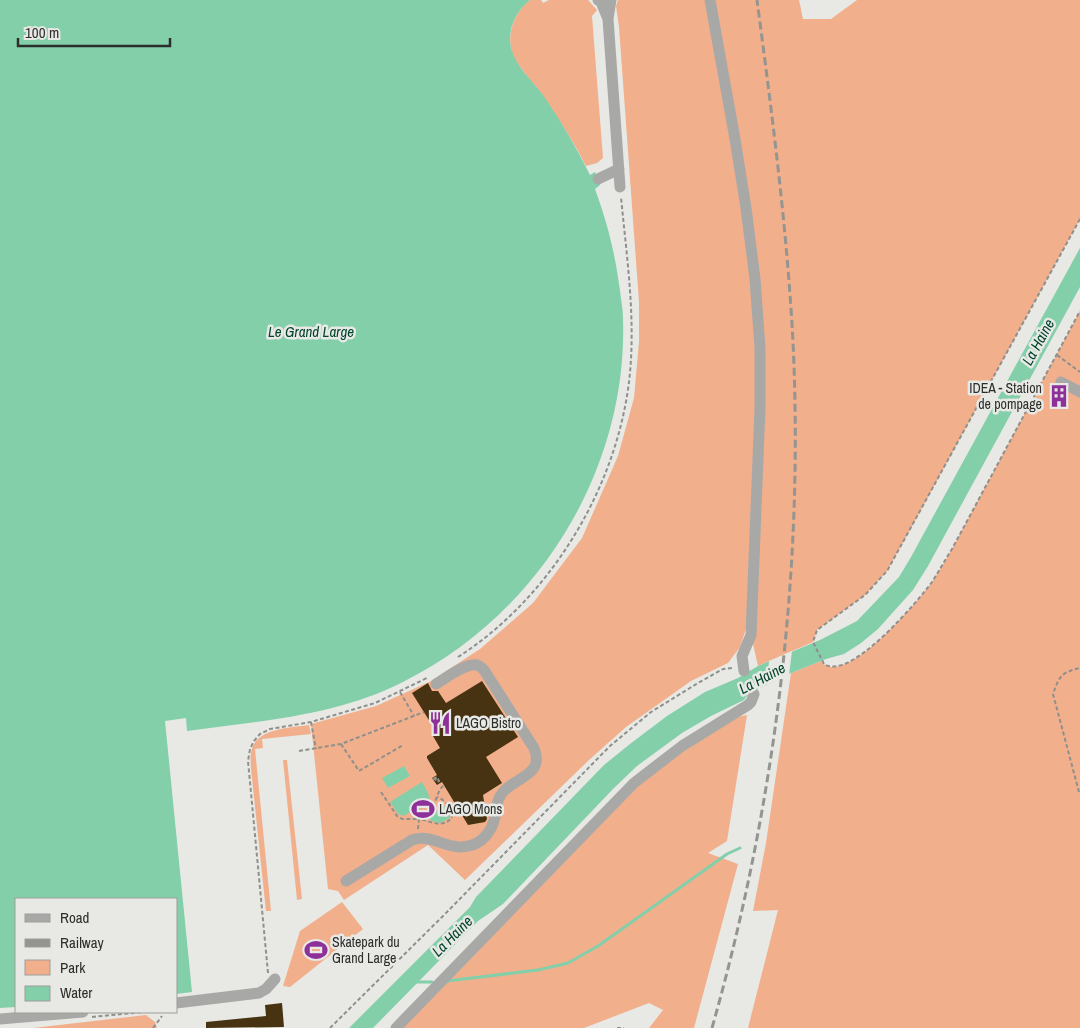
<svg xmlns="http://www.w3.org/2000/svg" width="1080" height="1028" viewBox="0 0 1080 1028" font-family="'Archivo Narrow',sans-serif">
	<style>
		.green { fill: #f2af8c }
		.water { fill: #83cfaa }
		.pier { fill: #e8e8e4 }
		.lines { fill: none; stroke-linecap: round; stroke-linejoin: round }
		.stream { stroke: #83cfaa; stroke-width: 3 }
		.building { fill: #473312 }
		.path { stroke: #8f8f8d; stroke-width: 2; stroke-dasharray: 4 2.5; stroke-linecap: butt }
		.minor { stroke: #a8a9a7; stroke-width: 11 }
		.rail { stroke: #949491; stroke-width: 3; stroke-dasharray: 8 4; stroke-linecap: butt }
		.labels { text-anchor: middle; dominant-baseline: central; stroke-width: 5; stroke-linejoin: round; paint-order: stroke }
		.poi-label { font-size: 14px; fill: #2d2d2c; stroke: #e8e8e4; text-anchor: start }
		.water-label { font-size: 15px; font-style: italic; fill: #01442d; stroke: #e8e8e4 }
	</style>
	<rect width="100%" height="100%" fill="#e8e8e4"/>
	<path class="green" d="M530,0H541L543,3L549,0H588L597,10L592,16L603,158L597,163L586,166C574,143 561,122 546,101C538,88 527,77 518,64C503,44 511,14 530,0Z
		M618,0H799L803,19H831L857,0H1080V219L910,530L887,571L865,595L817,630L813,642L758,666L751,635L750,617L740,647L728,663L691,681L626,727L589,760L465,880L428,845L344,900L338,891L328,889L311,724L376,706L431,681L480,649L533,603L582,538L618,456L634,398L639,342V302L619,27L616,6Z
		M1080,311V1028H748L778,910L753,911L766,843L791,673L821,661C843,691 919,600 932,582C939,572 945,560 952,549Z
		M747,715L727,841L708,853L738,864L694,1028H649L663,1010L649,1003L584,1028H396L606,810L724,720Z
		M309,725L311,734L262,739L263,748L255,749L271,911H266L251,769C251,764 250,758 251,753C254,728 290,728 309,725Z
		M283,760H287L302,899L297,900Z
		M342,902L363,929L290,987L283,986L300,931Z
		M146,1015L155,1022L157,1028H33Z"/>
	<path class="water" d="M0,0H530C516,11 507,29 511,48C516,67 531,79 543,95C561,121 576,147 590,175L595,172L600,185L595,189C608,225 615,253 620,291C621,300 623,309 623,319C628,470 538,615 403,682C336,716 260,721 187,731L186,718L165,721L192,992L176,994V899H16V1007L0,1008Z
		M1080,248V287L928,566L913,590L878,629L861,643L844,654L826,659L791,673L749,693L744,700L711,716L682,733L637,766L614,788L503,904L478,921L373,1028H349L470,907L476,897L604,765L630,744L667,716L705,692L738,678L758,666L820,640L857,621L899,577L911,557Z
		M404,766L410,776L388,788L382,778Z
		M422,782C442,816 422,802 404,816L398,814L390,802Z
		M441,805C446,805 450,814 450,818L440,823L431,821L429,817L430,814L437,811Z"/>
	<path class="pier" d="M792,651L789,675L767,685L769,661Z"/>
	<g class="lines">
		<path class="stream" d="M447,981L538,970L568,963L598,946L727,854L740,848
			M415,982H432"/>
	</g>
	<path class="building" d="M482,681L518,737L486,757L502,783L483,795L487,819L485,822L468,825L442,782L437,785L432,778L437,775L427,758V756L440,748L433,736L437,733L412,693L428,683L432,691H438L446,703Z
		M282,1003L284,1027L206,1028V1022L266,1016L265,1005Z"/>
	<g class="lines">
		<path class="path" d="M1080,219L887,571L865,595L817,630L813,642L824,664C850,682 918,601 932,582C939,571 945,560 952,549L1080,311
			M1057,355L1080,372
			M458,657C555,595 625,475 631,359C634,305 626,250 621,197
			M400,692L414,716
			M311,722L316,749
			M341,744L359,771L403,745
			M299,751L341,744L424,712
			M433,779L437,777L439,781L437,782L435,779L437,777L439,781L437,782L435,779L437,777
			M381,792L397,816L402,819H419L421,813C439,809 433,795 444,785
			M1079,792L1053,694C1059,677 1061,672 1080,668
			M418,829L419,819C431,821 441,829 452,818C452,808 447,801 437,797
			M268,973L248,761L250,749L254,741L260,734L270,729L311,722L375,703L427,678
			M92,1017L143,1012
			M153,1028L162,1016
			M330,1028L445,914L610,746L651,712L698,683L723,669L733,668
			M617,1028H624"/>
		<path class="minor" d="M598,0L601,2L608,19
			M611,0L608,19L620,187
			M710,0L735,139L746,208L755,279L760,348V408L751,635L742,656L744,671
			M598,179L619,169
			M1061,382L1080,392
			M346,881L412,840C432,833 448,851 468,846C482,844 492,831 495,817C497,808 496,800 503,792C516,777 545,775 534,748L484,670C482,668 480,666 477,665C465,663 446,678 436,684
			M176,1003L259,993L266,989L275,979
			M0,1019L83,1012
			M396,1028L634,783L682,746L748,705L751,702L754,694"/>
		<path class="rail" d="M712,1028C775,806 804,572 793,342C787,228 772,114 757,0"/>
	</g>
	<defs>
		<symbol id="building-bare" viewBox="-9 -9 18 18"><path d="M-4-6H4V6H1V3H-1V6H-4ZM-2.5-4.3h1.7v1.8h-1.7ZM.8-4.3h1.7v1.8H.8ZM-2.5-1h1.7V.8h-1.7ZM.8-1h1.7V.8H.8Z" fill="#8e309a" stroke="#e8e8e4" stroke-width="2.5" paint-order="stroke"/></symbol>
		<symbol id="restaurant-bare" viewBox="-9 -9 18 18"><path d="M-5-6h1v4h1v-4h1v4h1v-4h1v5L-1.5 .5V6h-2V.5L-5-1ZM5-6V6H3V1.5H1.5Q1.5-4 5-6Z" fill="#8e309a" stroke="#e8e8e4" stroke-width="2.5" paint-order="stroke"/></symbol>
		<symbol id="stadium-bare" viewBox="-9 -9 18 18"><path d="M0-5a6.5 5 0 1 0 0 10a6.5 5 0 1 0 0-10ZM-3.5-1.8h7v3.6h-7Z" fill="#8e309a" stroke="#e8e8e4" stroke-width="2.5" paint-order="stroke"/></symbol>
	</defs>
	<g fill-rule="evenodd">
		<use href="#building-bare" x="1043" y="380" width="32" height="32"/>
		<use href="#restaurant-bare" x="424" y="707" width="32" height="32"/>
		<use href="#stadium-bare" x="407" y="793" width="32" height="32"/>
		<use href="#stadium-bare" x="300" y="934" width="32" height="32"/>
	</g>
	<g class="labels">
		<g class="poi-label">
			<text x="1042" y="388" text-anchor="end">IDEA - Station<tspan x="1042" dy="16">de pompage</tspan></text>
			<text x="456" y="723">LAGO Bistro</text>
			<text x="439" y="809">LAGO Mons</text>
			<text x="332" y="942">Skatepark du<tspan x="332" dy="16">Grand Large</tspan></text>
		</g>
		<g class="water-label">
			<text x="311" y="331">Le Grand Large</text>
			<text transform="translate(1038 342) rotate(-61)">La Haine</text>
			<text transform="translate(762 678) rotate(-28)">La Haine</text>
			<text transform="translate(452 936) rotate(-45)">La Haine</text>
		</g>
	</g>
	<rect x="15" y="898" width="162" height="115" fill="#e8e8e4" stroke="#9d9d9a"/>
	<rect x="25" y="914" width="25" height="8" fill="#a8a9a7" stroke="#9d9d9a"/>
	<text x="60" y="923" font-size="15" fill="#2d2d2c">Road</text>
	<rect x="25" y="939" width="25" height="8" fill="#949491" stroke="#9d9d9a"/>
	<text x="60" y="948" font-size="15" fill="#2d2d2c">Railway</text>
	<rect x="25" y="960" width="25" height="15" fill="#f2af8c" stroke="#9d9d9a"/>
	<text x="60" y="973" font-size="15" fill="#2d2d2c">Park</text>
	<rect x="25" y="986" width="25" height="15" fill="#83cfaa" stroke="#9d9d9a"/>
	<text x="60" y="998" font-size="15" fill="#2d2d2c">Water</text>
	<path d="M18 38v8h152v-8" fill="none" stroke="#2d2d2c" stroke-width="2.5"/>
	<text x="25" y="38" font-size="15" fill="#2d2d2c" stroke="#e8e8e4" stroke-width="4" paint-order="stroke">100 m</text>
</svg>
